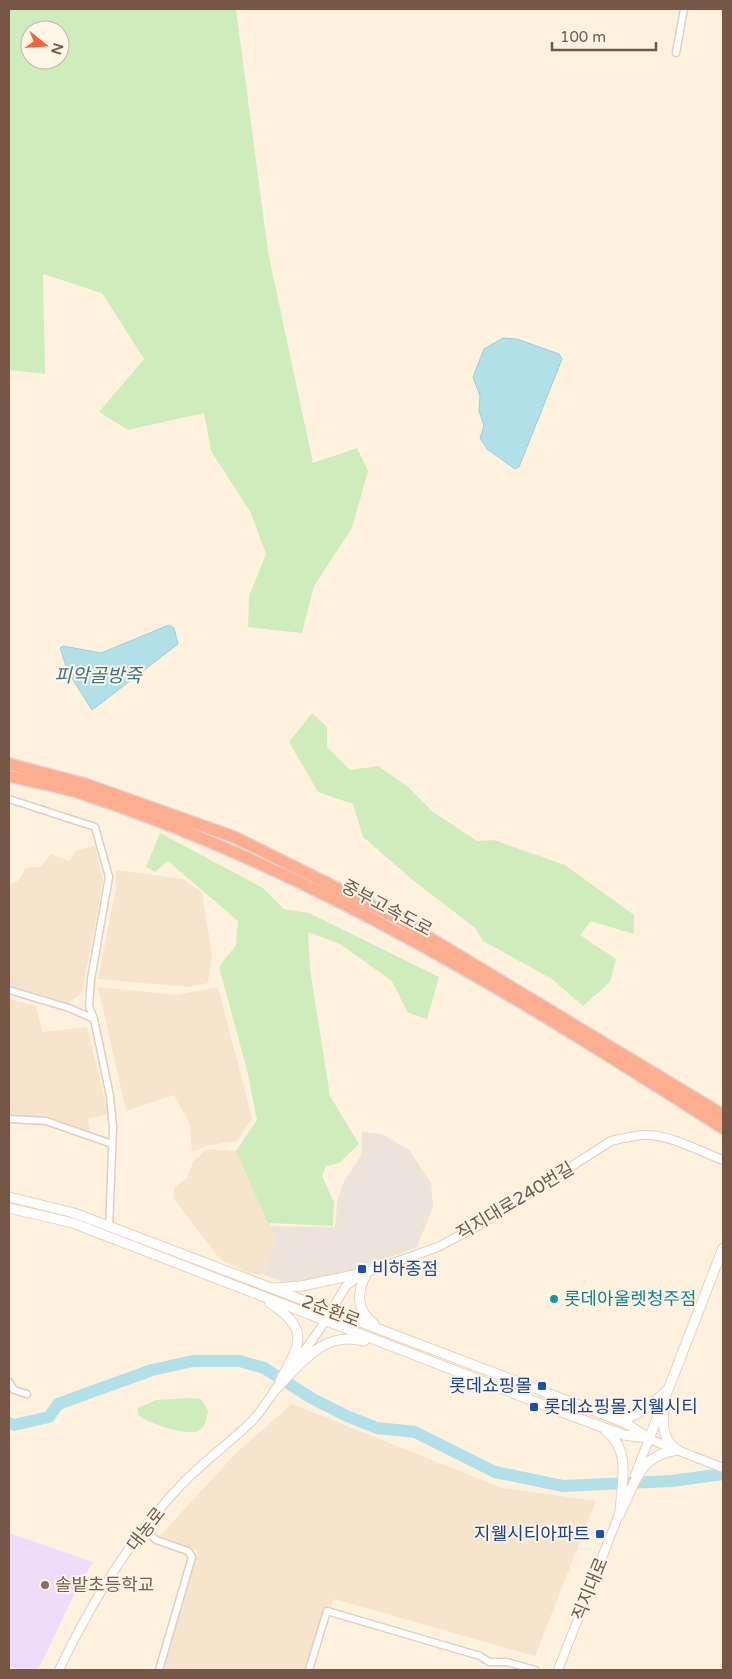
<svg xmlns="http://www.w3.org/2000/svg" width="732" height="1679" viewBox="0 0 732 1679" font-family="'Varela Round','Noto Sans KR',sans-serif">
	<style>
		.residential { fill: #f6e4cd }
		.industrial { fill: #ece3db }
		.education { fill: #efdcfa }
		.green { fill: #cfecbd; fill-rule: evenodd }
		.water { fill: #b2e0e8; stroke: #98d0db }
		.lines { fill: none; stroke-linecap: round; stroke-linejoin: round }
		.river { stroke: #b2e0e8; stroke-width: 12 }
		.minor-casing { stroke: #e2ceba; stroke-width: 9 }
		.tertiary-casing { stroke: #e2ceba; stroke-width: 10 }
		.secondary-casing { stroke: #ead1ba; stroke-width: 11 }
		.motorway-casing { stroke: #ded7d2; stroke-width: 14 }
		.minor { stroke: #fff; stroke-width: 6 }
		.tertiary { stroke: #fff; stroke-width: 8 }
		.secondary { stroke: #fff; stroke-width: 9 }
		.motorway { stroke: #fdae91; stroke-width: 11 }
		.transit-dot { fill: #1a4fb4; stroke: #fff6e7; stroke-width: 2 }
		.culture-dot { fill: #0f9aa8; stroke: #fff6e7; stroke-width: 2 }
		.education-dot { fill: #8d6e63; stroke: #fff6e7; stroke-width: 2 }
		.labels { text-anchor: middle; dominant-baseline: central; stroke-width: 4; stroke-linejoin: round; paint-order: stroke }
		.street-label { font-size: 18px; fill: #765745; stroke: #fff6e7 }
		.transit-label { font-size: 18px; fill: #164399; stroke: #fff6e7; text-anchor: start }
		.culture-label { font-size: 18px; fill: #0d838f; stroke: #fff6e7; text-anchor: start }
		.education-label { font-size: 18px; fill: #785e54; stroke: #fff6e7; text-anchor: start }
		.water-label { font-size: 19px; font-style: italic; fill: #3b7784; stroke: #fff6e7 }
	</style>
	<rect width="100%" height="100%" fill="#fef2df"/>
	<path class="residential" d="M95,846L103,880L82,993L68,1003L9,985V885L18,881L26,868L41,867L51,854L69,861L75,851Z
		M116,870L183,879L202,893L212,954L208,983L188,987L98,979L116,888Z
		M98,987L177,995L218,987L252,1118L237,1141L210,1145L192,1152L190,1124L174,1095L126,1111Z
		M9,999L36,1006L42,1032L87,1027L108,1114L88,1119L90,1133L56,1124L9,1117Z
		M206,1149L236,1151L271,1226L275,1241L264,1275L248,1273L220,1259L173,1198L175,1187L187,1178L193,1162Z
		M292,1404L502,1488L596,1501L535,1656L334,1599L311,1670H163L198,1551L157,1539L238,1451Z"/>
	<path class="industrial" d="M362,1132L382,1134L409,1150L431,1183L433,1208L416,1248L352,1271L311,1280L287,1283L264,1275L275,1241L271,1226L335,1227L337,1203L344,1181L361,1156Z"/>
	<path class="education" d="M9,1533L93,1562L70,1603L39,1668L32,1670H20L9,1666Z"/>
	<path class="green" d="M9,9H236L268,252L313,463L357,448L368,471L352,528L314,586L302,633L248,627L249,596L266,554L251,513L211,451L204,413L128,430L99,412L144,359L102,293L43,274L45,374L9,370ZM30,30H60V60H30Z
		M312,713L327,727V747L350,770L378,766L407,786L433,812L477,841L494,840L565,865L634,915V934L591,921L580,935L616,959L610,982L583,1006L552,979L483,941L475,928L414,881L363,837L353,804L318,792L289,742Z
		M160,833L263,888L284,909L309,913L439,977L427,1019L408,1013L392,981L340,944L308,932L310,969L330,1096L359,1144L339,1163L326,1166L322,1176L334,1202L333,1226L268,1223L236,1151L257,1120L247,1070L219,967L236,945L238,921L168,861L155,872L146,867Z
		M189,1398L201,1399L208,1411C207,1418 206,1427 198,1431C188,1436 144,1423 138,1414V1408L156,1400Z"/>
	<path class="water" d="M503,338L517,339L559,354L562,359L519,467L515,469L487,449L480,438L484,426L479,411L480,396L473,377L484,349Z
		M169,625L174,628L178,644L92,710L68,672L60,648L63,646L101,653Z"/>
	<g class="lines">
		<path class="river" d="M9,1423L14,1425L49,1417L58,1404L152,1370L193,1361H240L264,1368L313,1399L349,1417L377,1428L415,1432L495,1472L563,1486L672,1481L723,1474"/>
		<defs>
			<path id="minor" d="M676,53L684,9
				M9,799L95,827L109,877L91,979L89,1006L94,1019L110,1096L113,1127L109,1228
				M9,990L69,1008L94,1019
				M9,1119L46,1121L112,1144
				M9,1382L14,1390L27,1394
				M145,1529L156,1540L188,1551L192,1557L159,1670
				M309,1670L327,1611L480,1656L489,1662H507L535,1670"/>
			<path id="tertiary" d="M291,1369L318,1332L346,1286L355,1279L367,1272L438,1247L483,1223L611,1141C624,1138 637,1134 650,1135C674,1137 700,1151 723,1160
				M635,1475L649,1439L723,1468
				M59,1670C91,1603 130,1538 182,1484C204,1461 231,1442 253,1420C263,1409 270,1397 278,1386
				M558,1670L621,1509"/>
			<path id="secondary" d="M9,1197L74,1213L626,1423L649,1439
				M9,1208L73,1223L575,1417L624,1435L646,1438
				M367,1272C357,1292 355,1309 374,1324
				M274,1288L302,1286L367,1272
				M270,1303C310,1330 301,1343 280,1381
				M275,1390C301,1364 323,1330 364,1341
				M664,1408C662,1424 663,1442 678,1450
				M619,1419C637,1419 654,1402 667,1390
				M606,1431C632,1451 621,1484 620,1514
				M649,1439L723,1248
				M622,1509C637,1479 640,1455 678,1450"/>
			<path id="motorway" d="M9,764L85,784L234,837L395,917L723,1115
				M9,776C33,782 59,786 83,794C312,869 521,999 723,1128"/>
		</defs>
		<use href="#minor" class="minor-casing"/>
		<use href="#tertiary" class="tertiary-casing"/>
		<use href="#secondary" class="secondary-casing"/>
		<use href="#motorway" class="motorway-casing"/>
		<use href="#minor" class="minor"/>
		<use href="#tertiary" class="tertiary"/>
		<use href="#secondary" class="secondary"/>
		<use href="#motorway" class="motorway"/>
	</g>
	<g class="transit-dot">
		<rect x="357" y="1264" width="10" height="10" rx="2.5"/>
		<rect x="537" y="1381" width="10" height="10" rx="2.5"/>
		<rect x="529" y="1402" width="10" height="10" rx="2.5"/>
		<rect x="595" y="1529" width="10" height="10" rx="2.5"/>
	</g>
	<circle class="culture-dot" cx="554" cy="1299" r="5"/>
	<circle class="education-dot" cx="45" cy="1585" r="5"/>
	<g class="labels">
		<g class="street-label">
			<text transform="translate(387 908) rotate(28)">중부고속도로</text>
			<text transform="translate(515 1201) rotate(-31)">직지대로240번길</text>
			<text transform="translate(331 1311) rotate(21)">2순환로</text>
			<text transform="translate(146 1529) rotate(-52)">대농로</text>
			<text transform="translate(590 1589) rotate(-68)">직지대로</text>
		</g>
		<g class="transit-label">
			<text x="372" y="1269">비하종점</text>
			<text x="532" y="1386" text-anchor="end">롯데쇼핑몰</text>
			<text x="544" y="1407">롯데쇼핑몰.지웰시티</text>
			<text x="590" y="1534" text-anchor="end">지웰시티아파트</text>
		</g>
		<g class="culture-label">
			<text x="564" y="1299">롯데아울렛청주점</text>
		</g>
		<g class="education-label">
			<text x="55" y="1585">솔밭초등학교</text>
		</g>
		<g class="water-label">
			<text x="98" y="676">피악골방죽</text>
		</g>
	</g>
	<rect width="732" height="1679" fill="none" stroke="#765745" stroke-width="20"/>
	<g transform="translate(45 45) rotate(107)"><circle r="24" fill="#fff6e7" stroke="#c8b6a6"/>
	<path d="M0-4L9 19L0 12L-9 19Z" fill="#f2653a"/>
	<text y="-8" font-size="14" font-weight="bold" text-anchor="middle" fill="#765745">N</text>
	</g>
	<path d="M552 42v8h104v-8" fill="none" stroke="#765745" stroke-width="2.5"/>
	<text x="560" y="42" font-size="15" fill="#765745" stroke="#fff6e7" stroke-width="4" paint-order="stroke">100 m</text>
</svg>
